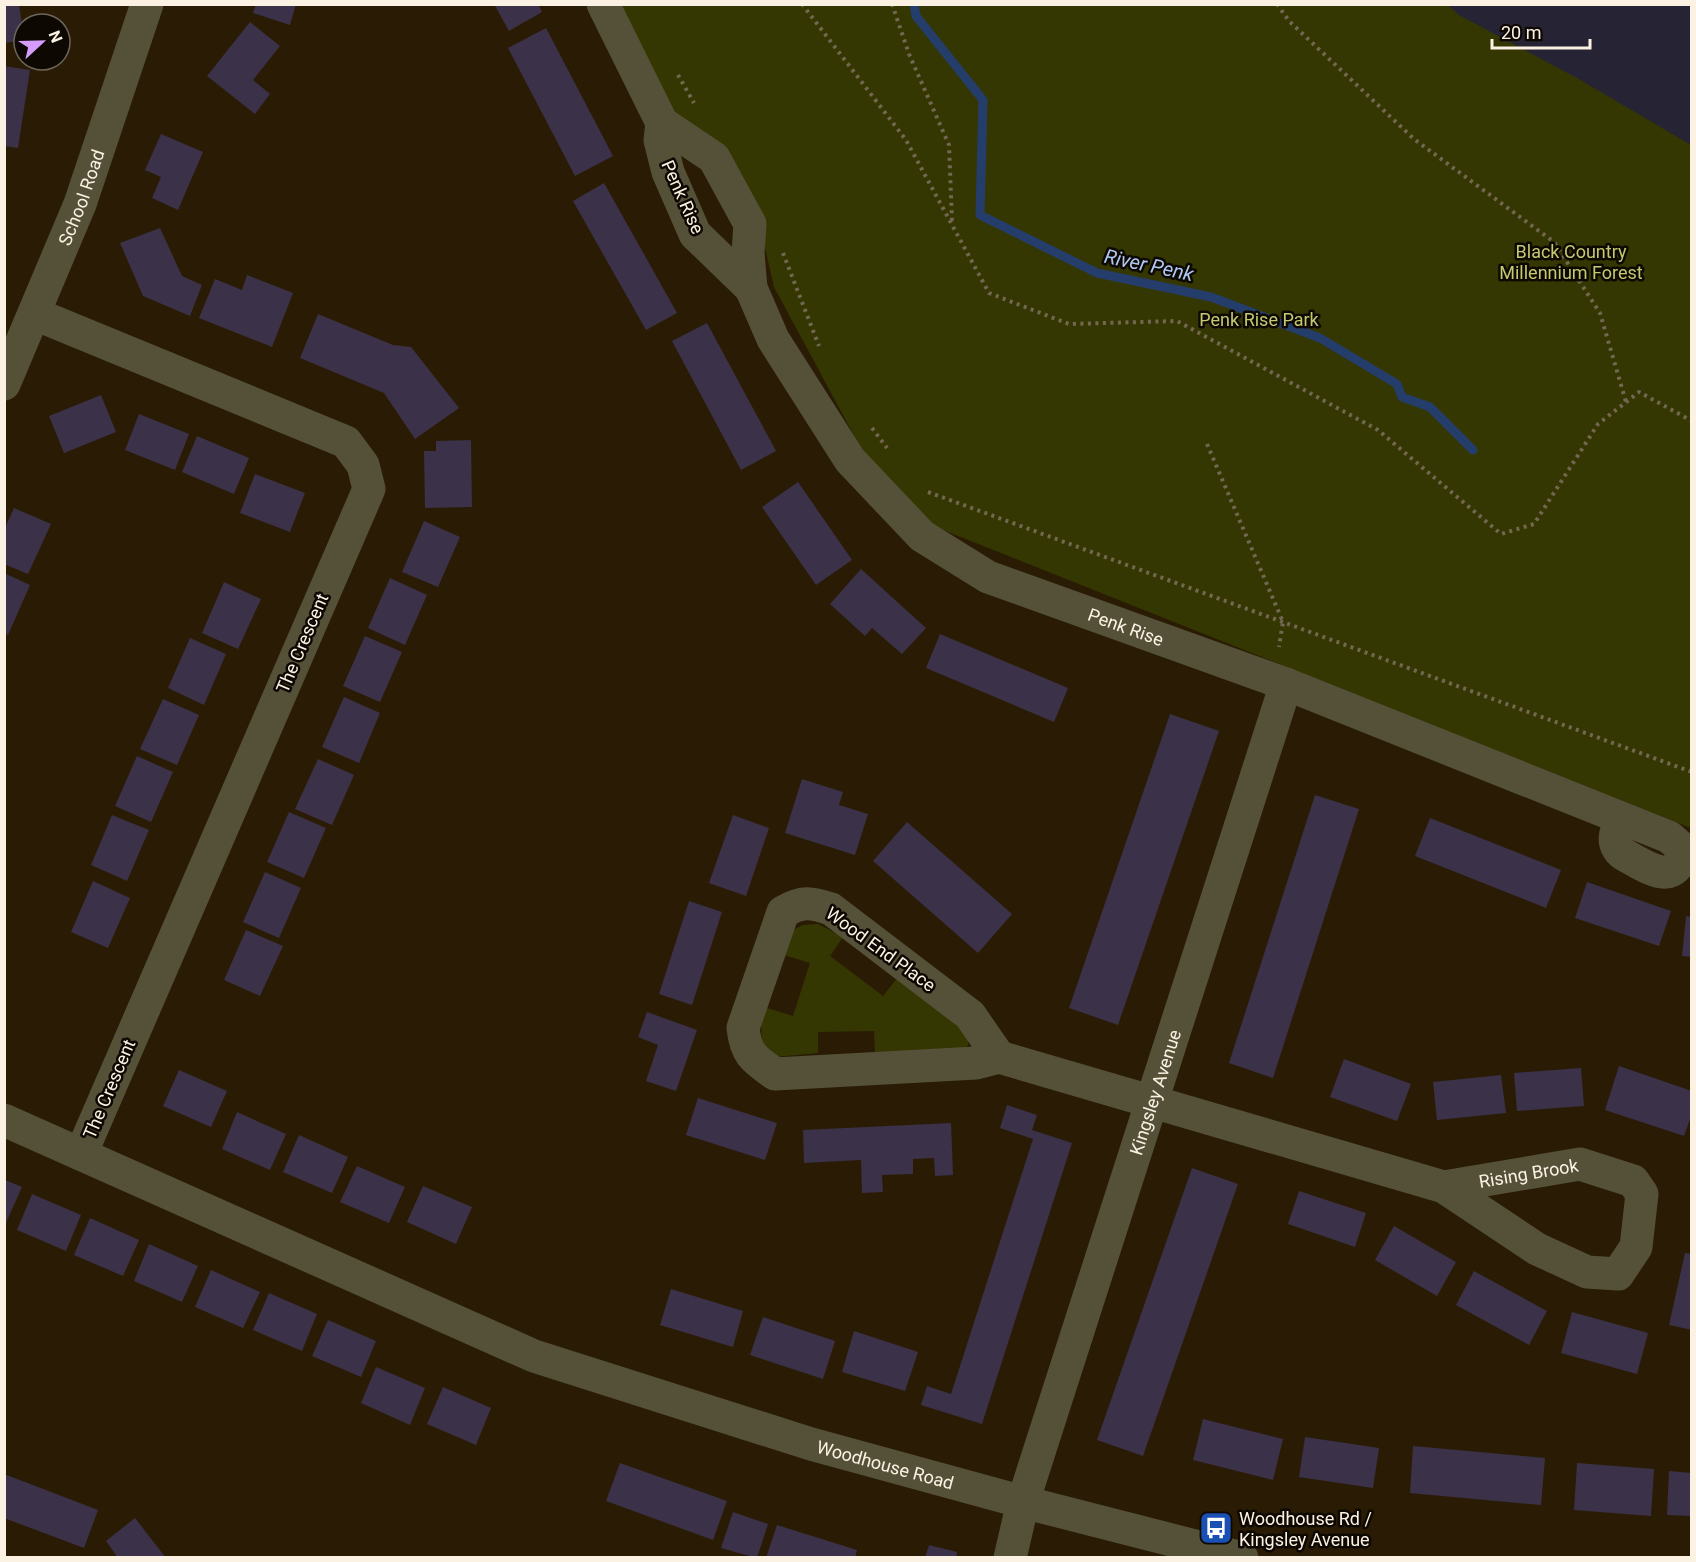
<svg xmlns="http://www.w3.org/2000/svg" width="1696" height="1562" viewBox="0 0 1696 1562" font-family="Roboto,sans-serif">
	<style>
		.education { fill: #262434 }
		.green { fill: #353702 }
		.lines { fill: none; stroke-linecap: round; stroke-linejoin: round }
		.stream { stroke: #253d6b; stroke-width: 9 }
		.building { fill: #3b3148 }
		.path { stroke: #736752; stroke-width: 4; stroke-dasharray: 3 4.5; stroke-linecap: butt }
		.street { stroke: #555139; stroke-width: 33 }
		.labels { text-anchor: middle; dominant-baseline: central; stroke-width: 5; stroke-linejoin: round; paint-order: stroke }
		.street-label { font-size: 18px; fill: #fcf2e4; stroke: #0e0802 }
		.park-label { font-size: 18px; fill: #c4ca70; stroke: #0e0802 }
		.poi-label { font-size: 18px; fill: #fcf2e4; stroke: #0e0802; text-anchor: start }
		.water-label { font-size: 20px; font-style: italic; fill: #aec8f4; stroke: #0e0802 }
	</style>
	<rect width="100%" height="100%" fill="#2a1c04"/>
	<path class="education" d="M1370,5H1691V225Z"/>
	<path class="green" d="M619,5H1448L1459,15L1577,78L1691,145V828L933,526L864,454L774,287L760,226L673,114Z
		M818,924L843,937L830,956L883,996L898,977L969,1034L968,1046L960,1049L875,1053L874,1031L818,1032V1053L775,1057L762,1042L761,1024L767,1008L793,1016L810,963L784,955L789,932L803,925Z"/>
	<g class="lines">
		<path class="stream" d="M914,4L916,16L983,100L980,215L1097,273L1211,297L1320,338L1397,384L1402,397L1430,407L1473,450"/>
	</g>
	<path class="building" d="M5,4H19L24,40L5,43Z
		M256,4H296L290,25L253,13Z
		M494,4H538L542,12L509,31Z
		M250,22L280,46L253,80L270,94L255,114L207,76Z
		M546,28L613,156L575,176L508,48Z
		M4,66L30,70L18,148L4,146Z
		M161,134L203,152L178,210L152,198L161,177L145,170Z
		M604,183L677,313L646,330L573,201Z
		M160,228L182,276L202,285L190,316L143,296L120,243Z
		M247,275L293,293L272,347L199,318L215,279L242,290Z
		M318,314L393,345L411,347L459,408L415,439L384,393L300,358Z
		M707,323L776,451L741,470L672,341Z
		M101,395L116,432L64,453L49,416Z
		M139,414L189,434L175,470L125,450Z
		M197,436L249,458L234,494L182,472Z
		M471,440L472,507L425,508L424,451H436V441Z
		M255,474L305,493L290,532L240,513Z
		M798,482L852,560L816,585L762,507Z
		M14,508L51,524L28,574L4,564V530Z
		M424,521L460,537L438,587L402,572Z
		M861,569L926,628L902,654L872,628L865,636L830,604Z
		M4,573L30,585L8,635L4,633Z
		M390,578L427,595L405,645L368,628Z
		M224,582L261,599L238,649L202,633Z
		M940,634L1068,688L1054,722L926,668Z
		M365,636L402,652L380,702L343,686Z
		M190,638L226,654L204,705L168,688Z
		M344,697L380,713L359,763L322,747Z
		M163,699L199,715L177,765L140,749Z
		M1170,714L1219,731L1118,1025L1069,1008Z
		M137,756L173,772L151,822L115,806Z
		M318,759L354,775L332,825L295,809Z
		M802,779L843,792L839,805L868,814L855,855L785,833Z
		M1315,795L1359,809L1273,1078L1229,1063Z
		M289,812L326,828L304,878L267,862Z
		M112,815L149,830L127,881L91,865Z
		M733,815L769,828L746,896L709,883Z
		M1430,818L1561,870L1546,908L1415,856Z
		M907,822L1012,914L978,953L873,861Z
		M265,872L301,888L279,938L243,922Z
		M93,881L130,898L108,948L71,932Z
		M1587,882L1671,911L1659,946L1575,918Z
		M689,901L722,912L692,1005L659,994Z
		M1686,916L1692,917V957L1682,956Z
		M246,930L283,946L260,996L224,980Z
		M647,1012L697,1030L676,1091L646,1081L658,1045L638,1037Z
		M1344,1059L1411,1084L1397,1121L1330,1097Z
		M1619,1066L1692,1091V1114L1684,1136L1605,1110Z
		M1581,1068L1584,1106L1517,1111L1514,1073Z
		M179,1070L227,1091L211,1127L163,1106Z
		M1501,1075L1506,1113L1437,1120L1433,1082Z
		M698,1098L777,1123L765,1160L686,1135Z
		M1007,1105L1037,1115L1032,1130L1072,1143L982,1424L921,1405L927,1386L951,1394L1033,1139L1000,1128Z
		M237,1112L286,1134L270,1170L222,1149Z
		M951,1123L953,1175L935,1176L934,1158L913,1159V1174L882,1175L883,1192L862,1193L861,1160L804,1163L803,1130Z
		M299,1135L348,1157L332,1193L283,1172Z
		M357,1166L405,1187L389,1223L340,1202Z
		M1192,1168L1238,1184L1143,1456L1097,1440Z
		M5,1180L22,1187L5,1225Z
		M423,1186L472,1207L456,1244L407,1222Z
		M1299,1191L1366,1213L1355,1247L1288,1224Z
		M32,1194L81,1215L66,1251L17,1230Z
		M90,1218L139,1240L123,1276L74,1255Z
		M1394,1226L1456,1262L1437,1296L1375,1260Z
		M149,1244L198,1266L182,1302L134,1281Z
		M1685,1253L1692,1254V1330L1669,1325Z
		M211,1270L260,1292L243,1328L195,1307Z
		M1474,1271L1547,1311L1529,1345L1456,1305Z
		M671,1289L743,1311L733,1347L660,1325Z
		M269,1293L317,1314L302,1351L253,1330Z
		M1572,1312L1648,1333L1637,1374L1561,1353Z
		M763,1317L835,1341L823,1379L750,1355Z
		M328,1320L376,1341L361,1377L312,1356Z
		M854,1331L918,1352L905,1391L842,1372Z
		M376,1367L425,1388L410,1425L361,1403Z
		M443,1387L491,1408L476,1445L427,1424Z
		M1203,1419L1283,1439L1273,1480L1193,1460Z
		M1305,1437L1379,1448L1373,1488L1299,1477Z
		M1413,1446L1545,1458L1541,1505L1410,1493Z
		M620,1463L727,1501L713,1540L606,1501Z
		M1577,1463L1654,1469L1651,1516L1574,1510Z
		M1669,1471L1692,1473V1516L1667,1515Z
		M4,1474L98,1510L84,1548L4,1518Z
		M733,1512L768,1524L757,1558L721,1548Z
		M135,1518L166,1558H118L106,1541Z
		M777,1525L857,1550L855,1558H766Z
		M929,1545L957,1552L956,1558H925Z"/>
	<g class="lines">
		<path class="path" d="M802,4L906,140L989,293L1069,324L1177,321L1378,430L1501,534L1534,524L1598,424L1639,392L1692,421
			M892,4L909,54L949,145L952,221
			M1277,4L1289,21L1414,139L1554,242L1600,313L1626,402
			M678,75L694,103
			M783,253L819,346
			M872,428L887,448
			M1207,444L1283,622L1279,647
			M928,492L1692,772"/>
		<g class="street">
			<path d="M603,4L662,123L660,140L668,172L695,234L751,288"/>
			<path id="s1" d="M662,123L714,158L750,224L748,253L751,288L773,339L850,460L922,536L988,577L1286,684L1669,837C1672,840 1677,843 1679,846C1685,859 1676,874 1662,872C1649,870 1634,860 1623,854C1610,843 1616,831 1621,818"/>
			<path d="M35,314L346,442L363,465L369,489L81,1154"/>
			<path id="s2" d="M4,384L80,204L147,4"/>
			<path id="s3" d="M999,1057L970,1015L831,909C810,902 802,901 783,912L743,1028C746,1055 754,1059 775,1074L976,1063L999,1057L1444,1187L1580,1164L1633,1181L1642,1194L1636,1247L1618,1274L1587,1272L1537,1249L1444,1187"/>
			<path id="s4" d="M4,1120L534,1356L811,1444L1023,1502L1242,1558"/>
			<path id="s5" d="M1010,1558L1023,1502L1286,684"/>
		</g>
	</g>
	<defs>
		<symbol id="bus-square" viewBox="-11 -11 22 22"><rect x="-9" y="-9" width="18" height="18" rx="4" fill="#1a4fb4" stroke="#0e0802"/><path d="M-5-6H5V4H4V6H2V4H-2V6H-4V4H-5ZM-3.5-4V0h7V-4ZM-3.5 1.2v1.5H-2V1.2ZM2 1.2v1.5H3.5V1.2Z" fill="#fff"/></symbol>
	</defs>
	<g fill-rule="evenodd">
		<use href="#bus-square" x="1197" y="1509" width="38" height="38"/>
	</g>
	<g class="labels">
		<g class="street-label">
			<text stroke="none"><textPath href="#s2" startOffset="202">School Road</textPath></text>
			<text transform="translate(683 197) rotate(66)">Penk Rise</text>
			<text stroke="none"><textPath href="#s1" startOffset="730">Penk Rise</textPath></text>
			<text transform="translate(302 643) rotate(-67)">The Crescent</text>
			<text transform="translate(881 949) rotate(36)">Wood End Place</text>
			<text transform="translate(109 1089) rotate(-67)">The Crescent</text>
			<text stroke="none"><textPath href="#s5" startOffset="488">Kingsley Avenue</textPath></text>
			<text stroke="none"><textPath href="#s3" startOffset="1232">Rising Brook</textPath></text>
			<text stroke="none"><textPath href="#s4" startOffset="948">Woodhouse Road</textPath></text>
		</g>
		<g class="park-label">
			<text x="1571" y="251">Black Country<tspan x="1571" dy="21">Millennium Forest</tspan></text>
			<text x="1259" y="319">Penk Rise Park</text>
		</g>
		<g class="poi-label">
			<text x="1239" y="1518">Woodhouse Rd /<tspan x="1239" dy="21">Kingsley Avenue</tspan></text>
		</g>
		<g class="water-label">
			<text transform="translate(1149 265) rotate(12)">River Penk</text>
		</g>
	</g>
	<rect width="1696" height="1562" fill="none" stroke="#fcf2e4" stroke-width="12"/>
	<g transform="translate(42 42) rotate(68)"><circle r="28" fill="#0e0802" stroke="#6d665c" stroke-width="1.5"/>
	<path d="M0-4.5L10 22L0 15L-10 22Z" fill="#d59cfb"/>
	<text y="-9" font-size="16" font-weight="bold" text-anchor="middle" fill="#fcf2e4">N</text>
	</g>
	<path d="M1492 39v9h98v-9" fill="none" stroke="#fcf2e4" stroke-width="3"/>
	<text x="1501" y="39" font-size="18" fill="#fcf2e4" stroke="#0e0802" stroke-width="4.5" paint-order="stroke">20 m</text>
</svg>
